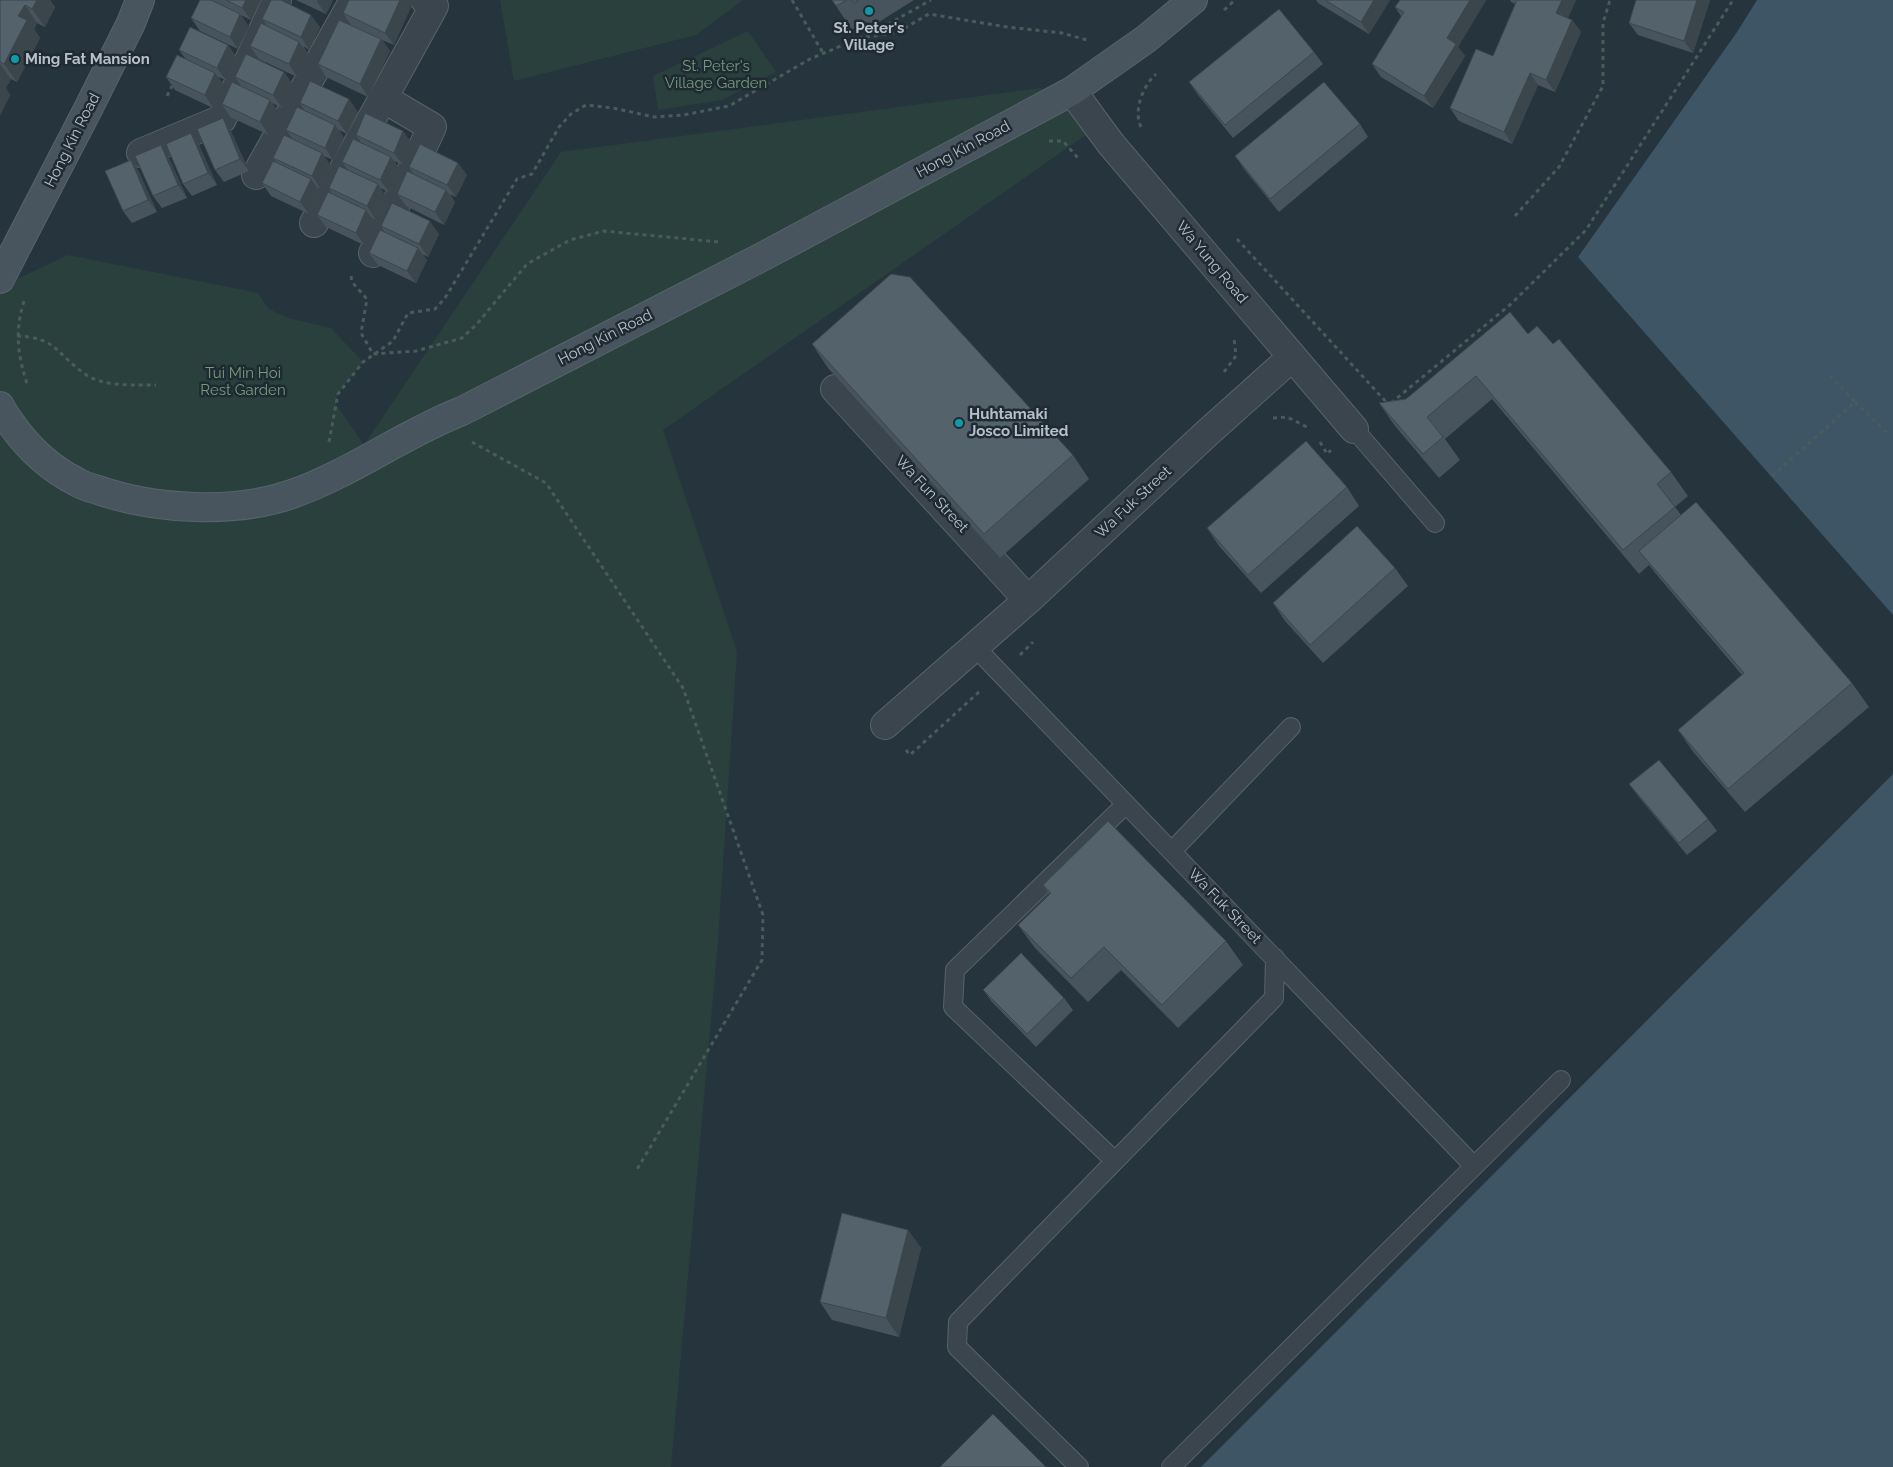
<svg xmlns="http://www.w3.org/2000/svg" width="1893" height="1467" viewBox="0 0 1893 1467" font-family="Raleway,sans-serif">
	<style>
		.green { fill: #29403d }
		.water { fill: #3d5564 }
		.lines { fill: none; stroke-linecap: round; stroke-linejoin: round }
		.lane-casing { stroke: #58636b; stroke-width: 20 }
		.street-casing { stroke: #58636b; stroke-width: 30 }
		.secondary-casing { stroke: #58636b; stroke-width: 30 }
		.path { stroke: #485c5b; stroke-width: 3; stroke-dasharray: 4 4; stroke-linecap: butt }
		.lane { stroke: #3a454d; stroke-width: 18 }
		.street { stroke: #3a454d; stroke-width: 28 }
		.secondary { stroke: #48555f; stroke-width: 28 }
		.wall { fill: #48545d }
		.shaded-wall { fill: #3b454c }
		.building { fill: #54626c; stroke: #3b454c }
		.culture-dot { fill: #0f9aa8; stroke: #1f2a32; stroke-width: 2 }
		.labels { text-anchor: middle; dominant-baseline: central; stroke-width: 5; stroke-linejoin: round; paint-order: stroke }
		.poi-label { font-size: 15px; font-weight: bold; fill: #b6c0c8; stroke: #1f2a32; text-anchor: start }
		.park-label { font-size: 15px; fill: #759c78; stroke: #1f2a32 }
		.street-label { font-size: 15px; fill: #b6c0c8; stroke: #1f2a32 }
	</style>
	<rect width="100%" height="100%" fill="#26343d"/>
	<path class="green" d="M500,0H743L696,35L514,81Z
		M748,31L776,72L722,100L658,110L653,76Z
		M1041,88L1099,126L663,430L737,652L718,941L671,1467H0V287L68,255L258,293L269,309L288,318L331,328L363,362L338,394L336,404L364,445L561,152Z"/>
	<path class="water" d="M1757,0H1893V615L1578,257L1737,32Z
		M1893,774V1467H1201Z"/>
	<g class="lines">
		<defs>
			<path id="lane" d="M1354,429L1435,523
				M975,647L1473,1165
				M1172,851L1291,727
				M1115,1161L953,1007L955,970L1126,804
				M1079,1467L957,1347L958,1322L1274,998L1275,958
				M1171,1467L1561,1080"/>
			<path id="street" d="M1072,91L1111,144L1354,429
				M141,153L222,119L277,0
				M256,175L354,0
				M314,223L434,6L425,0
				M373,253L432,127L383,98
				M835,389L1028,600
				M885,725L1028,600L1205,435L1292,357"/>
			<path id="secondary" d="M0,279L88,109L131,23L140,0
				M0,406C3,413 8,419 12,425C29,449 51,469 77,482C83,486 91,488 98,490C155,510 235,514 292,494C352,473 403,434 462,411L762,257L1072,91L1146,39L1193,0"/>
		</defs>
		<use href="#lane" class="lane-casing"/>
		<use href="#street" class="street-casing"/>
		<use href="#secondary" class="secondary-casing"/>
		<path class="path" d="M792,0L823,53
			M1224,10L1235,0
			M866,37L896,33L929,14L1007,27L1062,33L1087,40
			M167,96L172,86
			M1141,127C1133,110 1143,86 1156,74
			M1049,141H1063L1078,158
			M1515,216L1559,167L1603,86V23L1610,0
			M1237,239L1388,404
			M351,276L352,282L367,299L361,333L373,354L416,351L462,338L476,325L527,264L570,240L604,231L719,242
			M24,301C14,333 18,356 28,387
			M17,336C57,337 57,355 85,374C102,387 136,385 156,385
			M1224,372L1236,356L1234,338
			M1855,402L1888,434
			M1391,403L1511,304L1586,230L1733,0
			M1273,418L1287,417L1309,428
			M329,442L338,394L363,362L393,341L408,313L435,309L445,298L517,179L532,174L559,127L571,114L586,105L613,108L654,117L683,115L729,106L810,59L874,32L931,0
			M472,442L546,483L683,688L763,915L762,960L636,1171
			M1320,442L1327,454L1331,450
			M1772,476L1855,402L1830,376
			M1020,655L1033,642
			M906,750L910,755L980,691"/>
		<use href="#lane" class="lane"/>
		<use href="#street" class="street"/>
		<use href="#secondary" class="secondary"/>
	</g>
	<path class="wall" d="M0,0H50L55,7L45,27L37,23L34,29L40,38L17,82L11,79L6,88L10,95L0,115Z
		M211,0H261L251,20L241,15L249,27L238,49L200,31L191,18Z
		M296,0H333L326,14Z
		M349,0H414L394,45L382,40L390,51L368,97L326,77L318,64L351,25L343,13Z
		M832,0H914L871,27L867,22L852,30Z
		M1316,0H1390L1369,34L1318,3Z
		M1400,0H1486L1458,47L1465,56L1433,108L1381,77L1372,64L1401,16L1395,7Z
		M1510,0H1576L1568,18L1572,20L1581,32L1555,92L1538,85L1512,144L1459,121L1450,108L1493,56L1515,4L1511,2Z
		M1710,0L1693,53L1638,35L1629,23Z
		M262,19L320,27L309,50L303,46L308,54L297,77L259,59L250,46L268,27Z
		M228,45L237,58L226,80L218,77L224,85L213,108L175,90L166,77L185,58L179,50Z
		M1314,52L1323,64L1233,138L1198,95L1189,82Z
		M284,72L293,85L282,108L272,103L279,113L269,135L230,117L222,104L242,87L235,77Z
		M300,103L358,112L347,134L339,130L344,138L333,160L324,156L331,166L320,188L316,186L320,192L309,214L271,196L262,183L277,163L273,158L293,139L286,130L305,111Z
		M223,118L231,131L249,171L224,182L215,170Z
		M1360,124L1368,137L1279,212L1244,169L1235,156Z
		M403,131L412,144L403,165L394,161L400,170L389,192L380,188L386,197L375,219L371,217L375,222L364,245L326,227L317,215L332,194L329,188L348,170L342,162L362,144L356,135Z
		M191,133L199,145L217,185L192,196L183,184Z
		M161,145L169,158L187,198L162,208L153,196Z
		M131,160L139,172L157,212L132,223L123,211Z
		M458,163L467,175L456,197L450,194L455,202L444,225L406,206L397,194L414,175L409,167Z
		M381,226L439,234L428,257L422,254L427,260L416,283L378,265L369,253L385,233Z
		M1528,334L1553,344L1671,472L1688,496L1675,507L1681,515L1852,683L1869,707L1745,812L1694,753L1678,730L1742,675L1656,574L1649,565L1639,574L1492,399L1445,439L1460,460L1439,478L1395,426L1379,403L1406,399Z
		M812,344L1073,455L1089,479L1000,558L828,368Z
		M1347,487L1359,506L1261,593L1219,546L1207,528Z
		M1395,568L1408,586L1323,663L1285,621L1273,603Z
		M1629,784L1708,819L1717,831L1687,855L1638,796Z
		M1043,885L1226,941L1243,965L1178,1028L1121,970L1088,1002L1035,948L1018,925L1049,894Z
		M983,990L1064,998L1073,1010L1036,1047L992,1002Z
		M908,1230L921,1248L899,1337L832,1320L820,1302Z"/>
	<path class="shaded-wall" d="M37,0H50L55,7L45,27L32,9Z
		M246,0H261L251,20L242,8Z
		M318,0H333L326,14L317,2Z
		M400,0H414L394,45L385,33Z
		M1374,0H1390L1369,34L1361,22Z
		M1470,0H1486L1458,47L1465,56L1433,108L1424,96L1447,38Z
		M1562,0H1576L1565,25L1556,13Z
		M1697,0H1710L1693,53L1684,41Z
		M25,5L37,23L34,29L40,38L17,82L4,64L18,16Z
		M240,14L249,27L238,49L230,37Z
		M311,15L320,27L309,50L301,37Z
		M1572,20L1581,32L1555,92L1546,80Z
		M381,39L390,51L368,97L360,84Z
		M299,42L308,54L297,77L289,64Z
		M228,45L237,58L226,80L217,68Z
		M0,64L11,79L6,88L10,95L0,115Z
		M284,72L293,85L282,108L273,95Z
		M215,73L224,85L213,108L205,95Z
		M1530,73L1538,85L1512,144L1504,132Z
		M349,99L358,112L347,134L338,121Z
		M270,100L279,113L269,135L260,122Z
		M223,118L231,131L249,171L240,159Z
		M335,125L344,138L333,160L325,148Z
		M403,131L412,144L403,165L394,153Z
		M191,133L199,145L217,185L208,173Z
		M161,145L169,158L187,198L178,185Z
		M322,153L331,166L320,188L312,176Z
		M391,157L400,170L389,192L380,180Z
		M131,160L139,172L157,212L148,200Z
		M458,163L467,175L456,197L447,185Z
		M311,179L320,192L309,214L300,202Z
		M378,184L386,197L375,219L367,206Z
		M446,190L455,202L444,225L435,212Z
		M366,210L375,222L364,245L356,233Z
		M430,221L439,234L428,257L419,244Z
		M418,248L427,260L416,283L407,271Z
		M908,1230L921,1248L899,1337L886,1318Z"/>
	<path class="building" d="M0,0H37L32,9L25,5L18,16L27,20L4,64L0,62Z
		M200,0H211L240,14L230,37L191,18Z
		M226,0H246L242,8Z
		M271,0H281L311,15L301,37L262,19Z
		M349,0H400L385,33L343,13Z
		M832,0H847L836,6Z
		M852,0H859L854,3Z
		M1325,0H1374L1361,22Z
		M1400,0H1470L1447,38L1456,44L1424,96L1372,64L1404,12L1395,7Z
		M1517,0H1562L1556,13L1572,20L1546,80L1530,73L1504,132L1450,108L1476,49L1493,56Z
		M1636,0H1697L1684,41L1629,23Z
		M1279,9L1314,52L1225,125L1189,82Z
		M339,20L381,39L360,84L318,64Z
		M261,23L299,42L289,64L250,46Z
		M190,27L228,45L217,68L179,50Z
		M246,54L284,72L273,95L235,77Z
		M177,55L215,73L205,95L166,77Z
		M310,81L349,99L338,121L300,103Z
		M232,82L270,100L260,122L222,104Z
		M1324,82L1360,124L1270,199L1235,156Z
		M297,107L335,125L325,148L286,130Z
		M365,113L403,131L394,153L356,135Z
		M223,118L240,159L215,170L197,129Z
		M191,133L208,173L183,184L166,144Z
		M284,135L322,153L312,176L273,158Z
		M353,139L391,157L380,180L342,162Z
		M420,144L458,163L447,185L409,167Z
		M161,145L178,185L153,196L135,156Z
		M131,160L148,200L123,211L105,171Z
		M273,161L311,179L300,202L262,183Z
		M339,166L378,184L367,206L329,188Z
		M407,171L446,190L435,212L397,194Z
		M328,192L366,210L356,233L317,215Z
		M392,203L430,221L419,244L381,226Z
		M380,230L418,248L407,271L369,253Z
		M891,274L910,277L1073,455L984,534L812,344Z
		M1510,312L1528,334L1537,326L1553,344L1559,339L1671,472L1657,484L1675,507L1623,550L1476,376L1427,417L1443,437L1423,454L1379,403L1406,399Z
		M1306,441L1347,487L1248,575L1207,528Z
		M1696,502L1852,683L1728,789L1678,730L1744,673L1639,551Z
		M1357,526L1395,568L1310,645L1273,603Z
		M1659,760L1708,819L1679,843L1629,784Z
		M1108,821L1226,941L1162,1005L1104,947L1071,978L1018,925L1051,893L1043,885Z
		M1021,953L1064,998L1027,1034L983,990Z
		M842,1213L908,1230L886,1318L820,1302Z
		M993,1414L1046,1467H940Z"/>
	<g class="culture-dot">
		<circle cx="869" cy="11" r="5"/>
		<circle cx="15" cy="59" r="5"/>
		<circle cx="959" cy="423" r="5"/>
	</g>
	<g class="labels">
		<g class="poi-label">
			<text x="869" y="28" text-anchor="middle">St. Peter's<tspan x="869" dy="17">Village</tspan></text>
			<text x="25" y="59">Ming Fat Mansion</text>
			<text x="969" y="414">Huhtamaki<tspan x="969" dy="17">Josco Limited</tspan></text>
		</g>
		<g class="park-label">
			<text x="716" y="66">St. Peter's<tspan x="716" dy="17">Village Garden</tspan></text>
			<text x="243" y="373">Tui Min Hoi<tspan x="243" dy="17">Rest Garden</tspan></text>
		</g>
		<g class="street-label">
			<text transform="translate(72 140) rotate(-63)">Hong Kin Road</text>
			<text transform="translate(963 149) rotate(-28)">Hong Kin Road</text>
			<text transform="translate(1212 262) rotate(50)">Wa Yung Road</text>
			<text transform="translate(605 337) rotate(-27)">Hong Kin Road</text>
			<text transform="translate(932 494) rotate(47)">Wa Fun Street</text>
			<text transform="translate(1133 502) rotate(-43)">Wa Fuk Street</text>
			<text transform="translate(1225 906) rotate(46)">Wa Fuk Street</text>
		</g>
	</g>
</svg>
